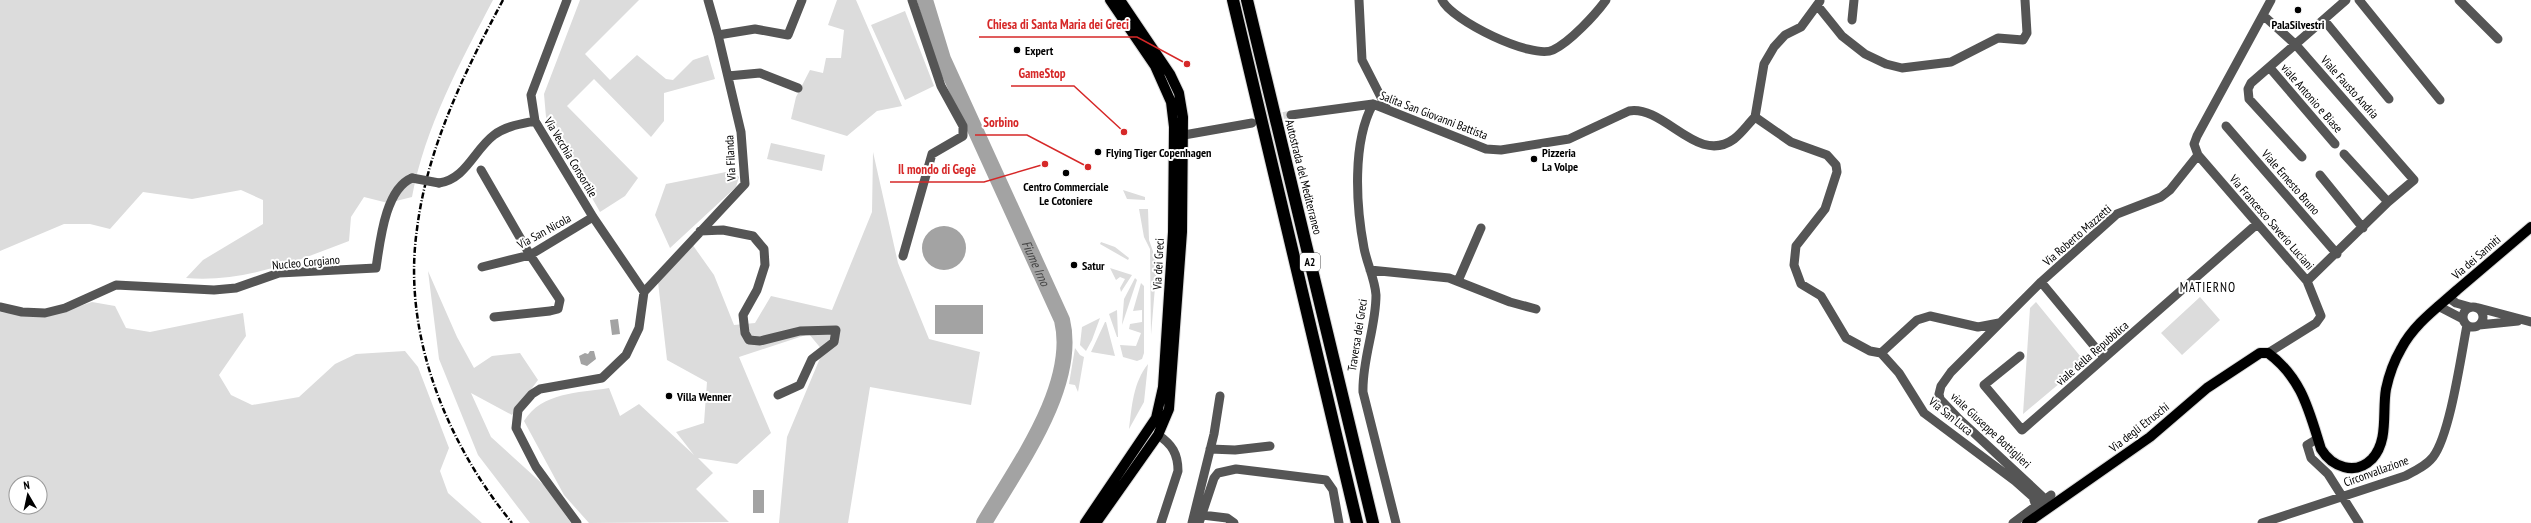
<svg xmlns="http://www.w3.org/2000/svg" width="2531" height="523" viewBox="0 0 2531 523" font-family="'PT Sans Narrow',sans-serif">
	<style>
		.green { fill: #dcdcdc; fill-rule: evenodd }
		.water { fill: #a3a3a3 }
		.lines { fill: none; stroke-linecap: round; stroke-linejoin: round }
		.river { stroke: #a3a3a3; stroke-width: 16 }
		.minor-tunnel { stroke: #d9d9d9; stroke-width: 9; stroke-dasharray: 9 4.5; stroke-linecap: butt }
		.major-casing { stroke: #dbdbdb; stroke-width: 12 }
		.highway-casing { stroke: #dbdbdb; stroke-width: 14 }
		.minor { stroke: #555; stroke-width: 9 }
		.major { stroke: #000; stroke-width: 10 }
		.highway { stroke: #000; stroke-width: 12 }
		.rail { stroke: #000; stroke-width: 2.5; stroke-dasharray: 6 2 1 2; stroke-linecap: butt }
		.minor-bridge { stroke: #555; stroke-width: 9 }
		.poi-dot { fill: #000; stroke: #fff; stroke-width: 1.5 }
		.labels { text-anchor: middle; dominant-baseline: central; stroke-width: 4; stroke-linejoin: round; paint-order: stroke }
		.shield { fill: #fff; stroke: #4c4c4c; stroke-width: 1 }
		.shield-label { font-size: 11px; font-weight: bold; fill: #000 }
		.poi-label { font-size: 12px; font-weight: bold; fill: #000; stroke: #fff; text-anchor: start }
		.street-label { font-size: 12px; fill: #000; stroke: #fff }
		.water-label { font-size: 13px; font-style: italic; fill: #444; stroke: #fff }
		.neighbourhood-label { font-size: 13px; letter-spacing: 1px; fill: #000; stroke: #fff }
		.leader { fill: none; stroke: #d62828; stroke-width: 1.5 }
		.callout-dot { fill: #d62828; stroke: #fff; stroke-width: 1.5 }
		.callout-label { font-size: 13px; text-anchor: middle; font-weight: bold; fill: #d62828; stroke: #fff; stroke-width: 4; stroke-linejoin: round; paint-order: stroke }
	</style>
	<rect width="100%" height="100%" fill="#fff"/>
	<path class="green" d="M0,0H493C460,63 425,127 412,197L388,203L364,197L351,217L349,241C297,261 243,283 186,278L203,260L263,224V200L241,190L192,199L143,192L110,229L90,224H64L0,251Z
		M580,0H639L585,54L610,80L637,55L666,79L673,80L693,60L708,55L715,79L664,93V121L651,137L594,79L567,106L638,178L625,196L600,212L546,117L544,94Z
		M837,0H856L902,106L877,111L847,136L791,119L796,97L810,70L823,73L826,58H841L844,30L828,25Z
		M905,11L934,86L905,100L871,25Z
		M771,143L825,155L822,171L767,159Z
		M873,152L898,263L929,339L980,352L971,405L870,387L848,523H779L787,437L823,351L809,334L739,357L771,433L737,464L698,458L713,473L696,489L729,522L589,523L564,495L524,421C542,392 578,393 609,388L620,416L639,404L694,455L676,432L704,423L707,382L667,360L658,282L692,244L714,275L734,325L755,323L771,296L832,310L872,212Z
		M731,171L739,177L736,187L670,248L655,215L666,184Z
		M1123,190L1145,197V200L1127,199Z
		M1139,209H1148L1149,240L1156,260V275L1151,335L1150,249L1144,237Z
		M1101,242L1115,247L1129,258L1128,260L1100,244Z
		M1110,268L1132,275L1121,292L1120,288L1125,279L1120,277L1116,280Z
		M428,271L457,337L474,368L492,356L520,353L538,380L512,415L471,393L491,437L546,487L571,523H530L478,455L439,359Z
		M1135,278L1137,280L1122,325L1124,299Z
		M1141,283L1144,286V353L1142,359L1137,361L1123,357L1120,345L1136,346L1141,333L1129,329L1130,324L1142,322V310L1133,311Z
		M2200,297L2220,320L2182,355L2161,333Z
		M92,302L115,306L126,328L150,332L243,313L246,336L219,375L231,395L252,405L299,397L335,364L356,354L405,351L418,367L449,448L440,471L448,493L482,523H0V312L46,317ZM16,483H40V507H16Z
		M2036,302L2085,362L2023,414L2030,308Z
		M1117,310L1118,337H1117L1109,314Z
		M1100,318L1092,340L1086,351L1080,345L1082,327Z
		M1105,322H1106L1115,356L1091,352Z
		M1075,348L1080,355L1084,357L1078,392L1075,385L1069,384Z
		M1148,364L1144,402L1129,429C1132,406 1133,383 1148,364Z"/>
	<path class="water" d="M922 248a22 22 0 1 1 44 0a22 22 0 1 1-44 0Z
		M935,305H983V334H935Z
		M618,319L620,334L612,335L610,320Z
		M590,351H594L596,359L587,366L581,364L579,356L585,353L588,354Z
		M753,490H764V513H753Z"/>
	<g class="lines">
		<path class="river" id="s1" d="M925,0L943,59L1062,320C1078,386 1016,468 984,523"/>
		<path class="minor-tunnel" d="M1257,122L1291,115"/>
		<defs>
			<path id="major" d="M1085,523L1156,418L1163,387L1173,232L1174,127L1171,102L1155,66L1110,0
				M1096,523L1158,435L1169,409L1182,232L1183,117L1179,93L1170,74L1120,0
				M2027,523L2150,437L2207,388L2260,353H2268C2302,378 2309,411 2321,449C2332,467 2355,476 2372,459C2389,441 2382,412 2386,389C2389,375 2394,361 2401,349C2414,324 2437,308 2457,290C2482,269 2506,248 2531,227"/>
			<path id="highway" d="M1233,0L1357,523
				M1247,0L1373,523"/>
		</defs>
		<use href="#major" class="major-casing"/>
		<use href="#highway" class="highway-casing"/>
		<path class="minor" d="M567,0L531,95L535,121L593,217L644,292
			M708,0L718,35L755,29L788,35L802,0
			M1359,0L1362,60L1387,109
			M1442,0C1451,20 1532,60 1553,50C1570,42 1595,15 1606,0
			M2359,0L2440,100
			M2459,0L2498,39
			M1817,5L1842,36L1865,54L1886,64L1902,68L1951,62L1998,38L2023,40L2027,33L2025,0
			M2264,16L2296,45L2414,180L2388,202L2307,281
			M1852,20L1854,0
			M2324,20L2389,99
			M2270,68L2335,144
			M728,76L760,73L798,88
			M1373,104C1352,142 1356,206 1364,248C1367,264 1375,279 1376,295C1376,328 1362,359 1363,392L1396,523
			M1291,115L1373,104L1486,149L1501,150L1569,139L1629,111C1665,105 1697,166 1734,139C1742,133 1748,124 1755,117
			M1755,117L1791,142L1827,155L1836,165L1837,172L1825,209L1796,246L1794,265L1801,284L1821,296L1846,338L1870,351L1881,353L1899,373L1924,413L2015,481L2033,497L2036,506
			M1755,117L1764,64L1774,47L1785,35L1801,27L1820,1
			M2226,126L2337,254
			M1184,135L1252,123
			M2344,154L2388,202
			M2302,157L2249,99L2248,89L2251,83L2346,0
			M481,170L530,255L560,300L558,309L550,311L494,317
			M2320,175L2363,228
			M439,183C466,179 474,150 494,135C506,126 521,124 535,121
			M700,231L723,230L753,236L764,249L765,265L757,290L743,315L745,333L749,340L760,341L800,331L836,330L834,342L812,359L800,385L778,395
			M903,256L932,154L963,136V126L941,86L912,0
			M482,267L530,255L593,217
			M1370,270L1449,278L1510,302L1536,309
			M1458,281L1481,228
			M2041,282L2104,358
			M644,292L745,184L741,132L718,35
			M2449,298L2456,303L2470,307
			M2438,306L2463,319
			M2463 317a10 10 0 1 1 20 0a10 10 0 1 1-20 0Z
			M0,307L22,312L45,313L65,308L116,285L214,290L236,288L279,273L376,268C380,242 385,189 412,178
			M2479,308L2531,322
			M2479,325L2518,321
			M1881,353L1917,320L1930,316L1978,327L1999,323
			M2268,353L2316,323L2321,316L2307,281L2198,155L2194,144L2197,136L2271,0
			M2020,356L1984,385L2022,430L2257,224
			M1158,435C1172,444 1178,454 1178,471L1161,523
			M2317,439L2307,445L2311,458L2328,474L2359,523
			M1210,449L1235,450L1270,446
			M2045,499L1959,419L1940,399L1939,394L1941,386L1951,372L2041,282L2117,214L2161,197L2170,190L2198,155
			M1202,515L1227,518L1234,523
			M577,523L536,467L516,428L518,410L532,394L540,389L602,378L626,355L639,328L644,292
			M1192,523L1214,434L1220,396
			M1199,523L1214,478L1218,473L1236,469L1326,480L1333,490L1339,523
			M2013,523L2051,495
			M2262,523L2405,476C2415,471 2426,466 2433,457C2450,435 2461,356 2467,325"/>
		<use href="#major" class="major"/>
		<use href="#highway" class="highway"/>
		<path class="rail" d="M503,0C465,71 427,148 417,229C402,334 446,442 512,523"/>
		<path class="minor-bridge" d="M412,178L439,183"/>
	</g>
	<g class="poi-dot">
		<circle cx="2298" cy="10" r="4"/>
		<circle cx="1017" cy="50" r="4"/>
		<circle cx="1098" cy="152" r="4"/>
		<circle cx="1534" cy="159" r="4"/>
		<circle cx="1066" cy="173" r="4"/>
		<circle cx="1074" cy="265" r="4"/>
		<circle cx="669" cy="396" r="4"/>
	</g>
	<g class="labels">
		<rect class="shield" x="1300" y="253" width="20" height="18" rx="3"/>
		<g class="shield-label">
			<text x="1310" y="262">A2</text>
		</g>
		<g class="poi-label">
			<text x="2298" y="24" text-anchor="middle">PalaSilvestri</text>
			<text x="1025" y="50">Expert</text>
			<text x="1106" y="152">Flying Tiger Copenhagen</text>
			<text x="1542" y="152">Pizzeria<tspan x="1542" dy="14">La Volpe</tspan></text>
			<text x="1066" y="186" text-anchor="middle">Centro Commerciale<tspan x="1066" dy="14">Le Cotoniere</tspan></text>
			<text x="1082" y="265">Satur</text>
			<text x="677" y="396">Villa Wenner</text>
		</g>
		<g class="street-label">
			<text transform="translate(2350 87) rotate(48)">Viale Fausto Andria</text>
			<text transform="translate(2312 98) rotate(49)">viale Antonio e Biase</text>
			<text transform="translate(1434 115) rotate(21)">Salita San Giovanni Battista</text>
			<text transform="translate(571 157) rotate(59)">Via Vecchia Consortile</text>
			<text transform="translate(730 158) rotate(-93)">Via Filanda</text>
			<text transform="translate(1304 177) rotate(76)">Autostrada del Mediterraneo</text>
			<text transform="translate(2291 182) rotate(49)">Viale Ernesto Bruno</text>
			<text transform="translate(2272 222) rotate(49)">Via Francesco Saverio Luciani</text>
			<text transform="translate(544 231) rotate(-29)">Via San Nicola</text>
			<text transform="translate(2077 235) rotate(-41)">Via Roberto Mazzetti</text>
			<text transform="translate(2476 257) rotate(-41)">Via dei Sanniti</text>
			<text transform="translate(306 262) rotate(-5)">Nucleo Corgiano</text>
			<text transform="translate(1158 264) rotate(-87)">Via dei Greci</text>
			<text transform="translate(1357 335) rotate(-81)">Traversa dei Greci</text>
			<text transform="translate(2092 353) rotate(-41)">viale della Repubblica</text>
			<text transform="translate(1951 416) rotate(39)">Via San Luca</text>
			<text transform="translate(2139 427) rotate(-38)">Via degli Etruschi</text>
			<text transform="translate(1991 430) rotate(43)">viale Giuseppe Bottiglieri</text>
			<text transform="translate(2376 471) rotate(-20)">Circonvallazione</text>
		</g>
		<g class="water-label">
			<text stroke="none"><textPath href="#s1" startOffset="286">Fiume Irno</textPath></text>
		</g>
		<g class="neighbourhood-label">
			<text x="2208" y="287">MATIERNO</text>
		</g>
	</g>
	<path class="leader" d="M1187 64L1137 37H979M1124 132L1074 86H1011M1088 167L1027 135H975M1045 164L984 182H890"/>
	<g class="callout-dot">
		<circle cx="1187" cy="64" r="4"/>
		<circle cx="1124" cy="132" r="4"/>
		<circle cx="1088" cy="167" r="4"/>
		<circle cx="1045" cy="164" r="4"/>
	</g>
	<g class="callout-label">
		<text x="1058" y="29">Chiesa di Santa Maria dei Greci</text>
		<text x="1042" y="78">GameStop</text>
		<text x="1001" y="127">Sorbino</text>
		<text x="937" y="174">Il mondo di Gegè</text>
	</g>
	<g transform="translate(28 495) rotate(351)"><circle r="19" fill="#ffffff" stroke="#999999"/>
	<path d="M0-3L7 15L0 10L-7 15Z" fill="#000000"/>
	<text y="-6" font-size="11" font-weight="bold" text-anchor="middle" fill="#000000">N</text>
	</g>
</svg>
